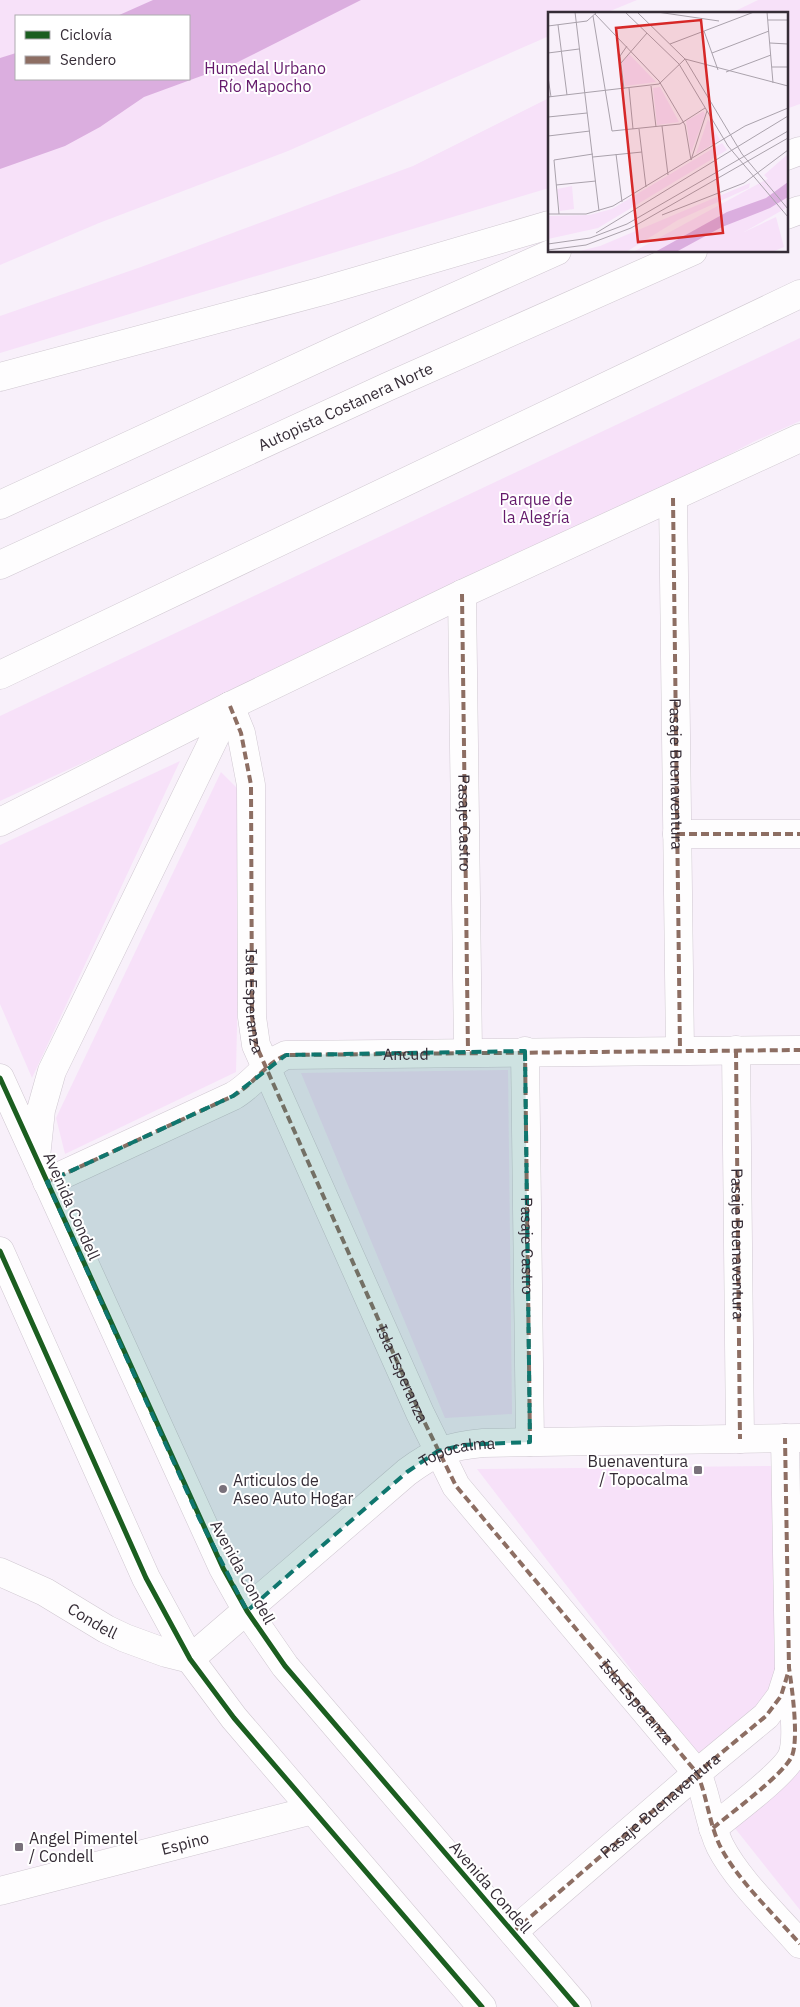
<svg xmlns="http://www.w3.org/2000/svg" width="800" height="2007" viewBox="0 0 800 2007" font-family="'IBM Plex Sans',sans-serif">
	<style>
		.green { fill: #f7e1f9; fill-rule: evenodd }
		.water { fill: #dbaedf }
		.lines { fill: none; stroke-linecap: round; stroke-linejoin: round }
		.minor-casing { stroke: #d0c8d1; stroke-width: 29 }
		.major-casing { stroke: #d0c8d1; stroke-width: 29 }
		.highway-casing { stroke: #d0c8d1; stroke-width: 29 }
		.minor { stroke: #fefdfe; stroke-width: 28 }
		.major { stroke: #fefdfe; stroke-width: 28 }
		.highway { stroke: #fefdfe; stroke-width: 28 }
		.quiet { stroke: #8d6e63; stroke-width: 4; stroke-dasharray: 8 4; stroke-linecap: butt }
		.cycleway-casing { stroke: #fff; stroke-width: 8 }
		.cycleway { stroke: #1b5e20; stroke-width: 5 }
		.marked { fill: #0f766e; fill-opacity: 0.2; stroke: #0f766e; stroke-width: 4; stroke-dasharray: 10 6; stroke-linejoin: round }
		.poi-dot { fill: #79717b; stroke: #fff; stroke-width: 2 }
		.labels { text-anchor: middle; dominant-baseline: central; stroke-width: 4; stroke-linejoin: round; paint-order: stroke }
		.park-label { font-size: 16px; fill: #651b6c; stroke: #fff }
		.street-label { font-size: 16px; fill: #352c36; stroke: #fff }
		.poi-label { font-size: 16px; fill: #352c36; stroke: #fff; text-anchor: start }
		.inset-road { fill: none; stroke: #aaa2ac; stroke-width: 1 }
		.view { fill: #d62828; fill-opacity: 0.15; stroke: #d62828; stroke-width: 2.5 }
		.inset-edge { fill: none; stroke: #352c36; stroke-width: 2.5 }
	</style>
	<rect width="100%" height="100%" fill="#f8f0fa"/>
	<path class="green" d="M0,0H637L603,14H549V36L288,151L99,223L0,265ZM16,16H189V79H16Z
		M758,0H800V104L786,109V14H729Z
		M549,98V188L0,353V316L141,267L413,166Z
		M800,338V421L753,442L554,546L0,801V716Z
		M180,761L32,1078L0,1004V845Z
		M221,772L242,793L236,1072L65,1154L56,1118Z
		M508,1070L512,1414L445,1418L301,1073Z
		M774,1466L776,1675L760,1712L699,1758L477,1469Z
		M800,1762V1910L730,1822Z"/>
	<path class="water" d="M153,0H361L234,64L144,97L100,127L65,146L0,169V58L16,53V79H189V16H117Z"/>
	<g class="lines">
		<defs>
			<g id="minor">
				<path d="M673,498L680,1050"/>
				<path id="s1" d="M462,594L468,1051"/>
				<path d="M230,706L241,733L251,785L252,1017L256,1045L420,1413L456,1486L697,1773C707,1796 709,1823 720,1846C738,1881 774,1914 800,1944"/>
				<path d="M0,822L230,706L462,594L800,438"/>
				<path d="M677,834H800"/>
				<path id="s2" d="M736,1050L740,1439"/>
				<path id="s3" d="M525,1051L530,1442"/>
				<path d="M47,1182L233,1096C254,1084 266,1063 286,1055L800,1050"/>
				<path id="s4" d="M0,1572L45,1592L106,1629L125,1638L166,1653L190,1659L407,1472C434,1452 449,1446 483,1443L800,1438"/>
				<path d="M713,1828C731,1813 784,1774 792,1756C799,1738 792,1688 789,1668L785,1438"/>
				<path id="s5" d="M0,1891L313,1810"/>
				<path d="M513,1932L697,1773L766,1716L781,1696L788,1674"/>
			</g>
			<path id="major" d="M0,1078L223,1568L247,1611L285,1666L577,2007
				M36,1157L41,1110L52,1071L230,706
				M0,1251L146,1578L190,1659L234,1718L482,2007"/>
			<g id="highway">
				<path d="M786,156L800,151"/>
				<path d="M786,215L800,210"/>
				<path d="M0,377L323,291L549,225"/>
				<path d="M0,505L338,349L557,251"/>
				<path id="s6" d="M0,565L387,387L693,251"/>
				<path d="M0,675L800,294"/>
			</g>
		</defs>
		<use href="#minor" class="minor-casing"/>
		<use href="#major" class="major-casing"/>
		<use href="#highway" class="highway-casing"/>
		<use href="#minor" class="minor"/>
		<use href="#major" class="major"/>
		<use href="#highway" class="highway"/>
		<g class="quiet">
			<path id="s7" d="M673,498L680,1050"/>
			<path d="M462,594L468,1051"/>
			<path id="s8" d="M230,706L241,733L251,785L252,1017L256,1045L420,1413L456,1486L697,1773C707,1796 709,1823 720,1846C738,1881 774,1914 800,1944"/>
			<path d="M677,834H800"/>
			<path d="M736,1050L740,1439"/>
			<path d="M525,1051L530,1442"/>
			<path id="s9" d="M47,1182L233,1096C254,1084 266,1063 286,1055L800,1050"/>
			<path d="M713,1828C731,1813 784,1774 792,1756C799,1738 792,1688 789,1668L785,1438"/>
			<path id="s10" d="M513,1932L697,1773L766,1716L781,1696L788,1673"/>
		</g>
		<defs>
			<path id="cycleway" d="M0,1078L223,1568L247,1611L285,1666L577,2007
				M0,1251L146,1578L190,1659L234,1718L482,2007"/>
		</defs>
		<use href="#cycleway" class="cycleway-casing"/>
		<use href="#cycleway" class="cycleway"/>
	</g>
	<path class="marked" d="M525,1051L530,1442L463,1445L438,1451L407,1472L247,1611L199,1518L47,1182L233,1096L286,1055Z"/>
	<g class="poi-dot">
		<rect x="693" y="1465" width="10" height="10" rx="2.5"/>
		<circle cx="223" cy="1489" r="5"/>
		<rect x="14" y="1842" width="10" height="10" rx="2.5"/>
	</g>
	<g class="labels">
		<g class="park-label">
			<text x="265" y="68">Humedal Urbano<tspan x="265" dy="18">Río Mapocho</tspan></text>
			<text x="536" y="499">Parque de<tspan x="536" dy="18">la Alegría</tspan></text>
		</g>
		<g class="street-label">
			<text stroke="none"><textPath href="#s6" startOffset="380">Autopista Costanera Norte</textPath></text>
			<text stroke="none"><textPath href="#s7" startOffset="276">Pasaje Buenaventura</textPath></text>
			<text stroke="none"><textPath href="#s1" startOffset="229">Pasaje Castro</textPath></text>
			<text stroke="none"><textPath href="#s8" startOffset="298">Isla Esperanza</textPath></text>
			<text stroke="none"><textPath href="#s9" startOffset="392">Ancud</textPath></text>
			<text transform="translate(72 1206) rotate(66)">Avenida Condell</text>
			<text stroke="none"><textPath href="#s2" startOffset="194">Pasaje Buenaventura</textPath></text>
			<text stroke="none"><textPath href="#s3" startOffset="195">Pasaje Castro</textPath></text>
			<text stroke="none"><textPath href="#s8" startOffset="702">Isla Esperanza</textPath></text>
			<text stroke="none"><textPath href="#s4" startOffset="552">Topocalma</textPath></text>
			<text transform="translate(243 1572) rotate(61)">Avenida Condell</text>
			<text stroke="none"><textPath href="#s4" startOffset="105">Condell</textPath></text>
			<text stroke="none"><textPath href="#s8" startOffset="1108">Isla Esperanza</textPath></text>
			<text stroke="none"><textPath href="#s10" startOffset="194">Pasaje Buenaventura</textPath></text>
			<text stroke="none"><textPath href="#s5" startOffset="191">Espino</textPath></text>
			<text transform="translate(491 1887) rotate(49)">Avenida Condell</text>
		</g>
		<g class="poi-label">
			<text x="688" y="1461" text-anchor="end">Buenaventura<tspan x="688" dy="18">/ Topocalma</tspan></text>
			<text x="233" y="1480">Articulos de<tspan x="233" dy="18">Aseo Auto Hogar</tspan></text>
			<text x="29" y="1838">Angel Pimentel<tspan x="29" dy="18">/ Condell</tspan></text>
		</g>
	</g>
	<g transform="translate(548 12)">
		<rect width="240" height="240" fill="#f8f0fa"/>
		<path d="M81,42L108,70L77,74L74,51ZM112,75L131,110L109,113L105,76ZM156,99L157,103L143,141L138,109ZM160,107L172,128L148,142ZM174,131L179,138L50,216L0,227V204L41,203L64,197ZM240,142V195L196,220L228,205L236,235L224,240H85L223,165L220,167L216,163ZM202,171L201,176L130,208L78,240H28L52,234ZM24,174L26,197L12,199L9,177Z" fill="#f7e1f9"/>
		<path d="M240,170V185L222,196L174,215L128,240H107L179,200L218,186Z" fill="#dbaedf"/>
		<path class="inset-road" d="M27,0L51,199M77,0L131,52L180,134L240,205M89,0L137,47L194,142L240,197M109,0L171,9M219,0L225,71M47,2L111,69L137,113L143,148M45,4L64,119L132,112L157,96M220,8H240M10,13L19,83M0,14L39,9L49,0M156,19L170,58M222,31L240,32M122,32L206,0M0,41L31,37M164,41L221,19M73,51L99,21M224,55H240M178,60L223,43M0,65L3,85M103,74L108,115M81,76L85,117M76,77L72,44L79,34M0,85L111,72L137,47L240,74M0,105L39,101M114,114L120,163M91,117L98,175M0,124L42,119M68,142L74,190M45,145L94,140M143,148L159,99M8,173L48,169M0,202H38L65,194L197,114L240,96M11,202L6,148L45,142M114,203L196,171L240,138M48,221L240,104M0,232L42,226L79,212L240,119M0,238L38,233L83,216L240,126"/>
		<path class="view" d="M153,8L175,221L90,230L68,16Z"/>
		<rect width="240" height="240" class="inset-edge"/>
	</g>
	<rect x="15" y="15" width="175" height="65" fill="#ffffff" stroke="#aeabaf"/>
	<rect x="25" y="31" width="25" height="8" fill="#1b5e20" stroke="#aeabaf"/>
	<text x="60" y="40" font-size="15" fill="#352c36">Ciclovía</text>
	<rect x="25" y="56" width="25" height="8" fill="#8d6e63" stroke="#aeabaf"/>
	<text x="60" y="65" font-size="15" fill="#352c36">Sendero</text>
</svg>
